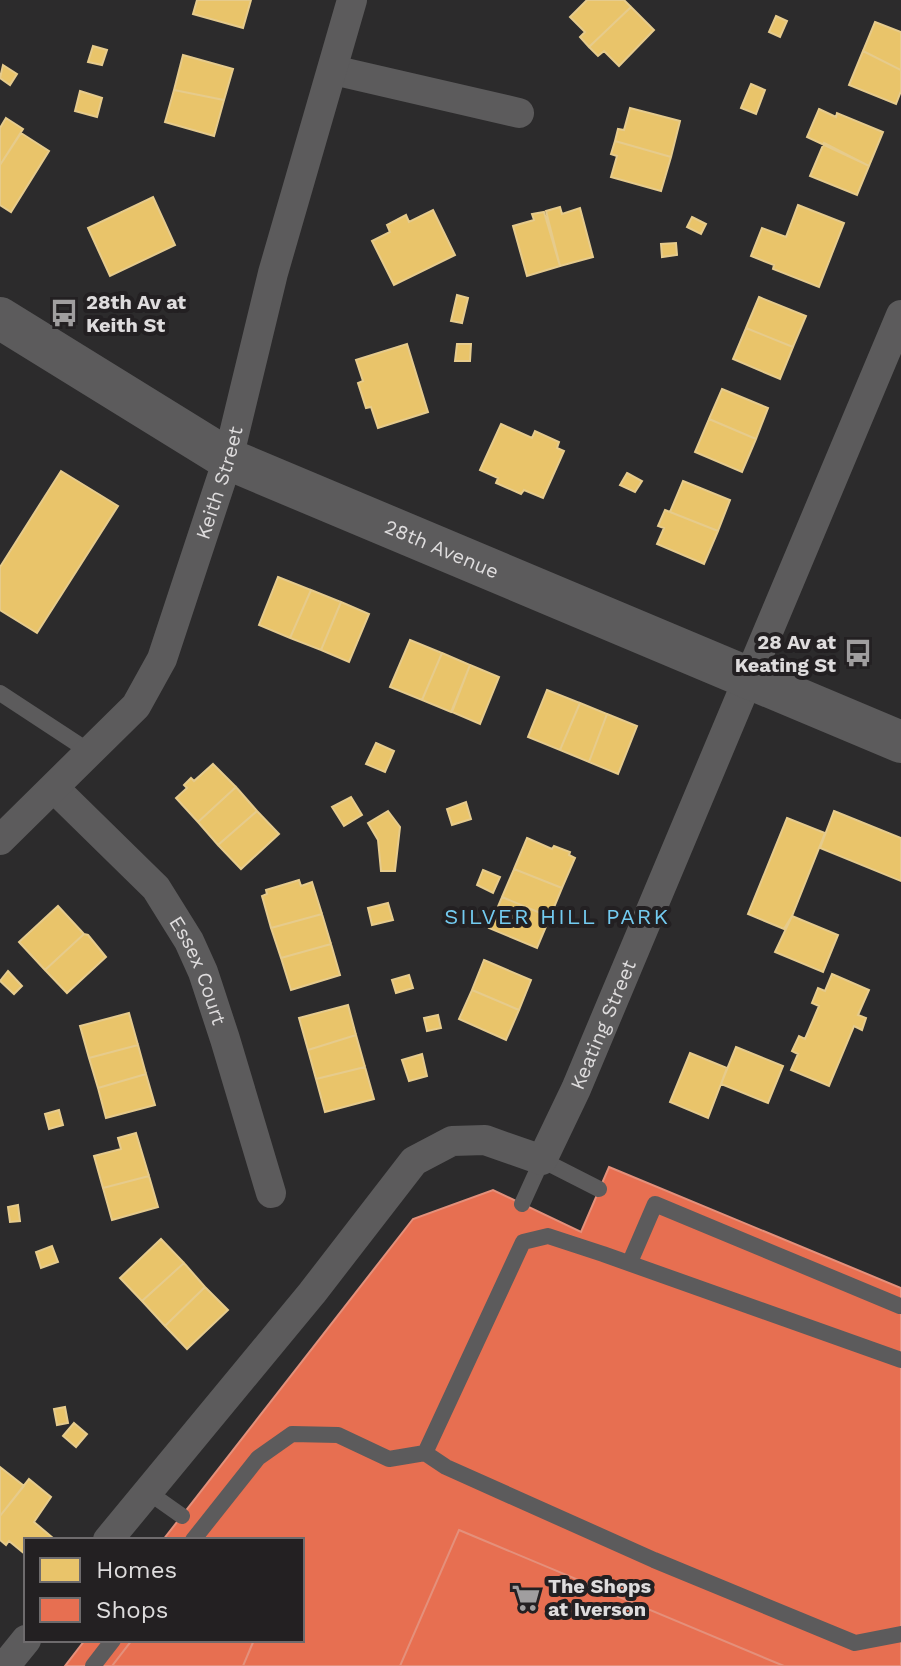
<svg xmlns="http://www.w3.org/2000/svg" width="901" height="1666" viewBox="0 0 901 1666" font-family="'Work Sans',sans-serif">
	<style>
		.homes { fill: #e9c46a; stroke: #e6cb8c; stroke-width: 2 }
		.shops { fill: #e76f51; stroke: #e4907b; stroke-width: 2 }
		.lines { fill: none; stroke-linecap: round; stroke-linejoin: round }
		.lane { stroke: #5c5b5c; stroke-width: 16 }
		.street { stroke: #5c5b5c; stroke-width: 30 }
		.secondary { stroke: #5c5b5c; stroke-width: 42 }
		.labels { text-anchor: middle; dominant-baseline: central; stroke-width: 8; stroke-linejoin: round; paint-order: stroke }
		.poi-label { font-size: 20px; font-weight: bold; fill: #dedcdd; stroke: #232022; text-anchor: start }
		.street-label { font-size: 20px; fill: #dedcdd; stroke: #232022 }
		.neighbourhood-label { font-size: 22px; letter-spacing: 2px; fill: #73cbf0; stroke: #232022 }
	</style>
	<rect width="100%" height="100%" fill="#2c2b2c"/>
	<path class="homes" d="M197,0H251L243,28L193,14Z
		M587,0H624L631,7L589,47L580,37L585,32L570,17Z
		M631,7L654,30L619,66L604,51L598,56L589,47Z
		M776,16L787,21L780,37L769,32Z
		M875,22L901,32V70L863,51Z
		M93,46L107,50L102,65L88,62Z
		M863,51L901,70V91L896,104L849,85Z
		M183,55L233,69L224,100L174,90Z
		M3,65L17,74L10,85L0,78Z
		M751,84L765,90L756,114L741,108Z
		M174,90L224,100L214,136L165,122Z
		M80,91L102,98L97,117L75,111Z
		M630,108L680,121L671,157L615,141L618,129L624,130Z
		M819,109L836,117L837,113L883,132L869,166L807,137Z
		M6,118L23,129L0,165V128Z
		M21,133L49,151L11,212L0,205V165Z
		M615,141L671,157L661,191L611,177L617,156L611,154Z
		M824,143L869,166L857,195L810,176Z
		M153,197L175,245L110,276L88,228Z
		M798,205L844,223L819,287L773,269L774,265L751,256L762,228L786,237Z
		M560,207L562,214L580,208L593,257L560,266L546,211Z
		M433,210L455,255L394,285L372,241L390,232L387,225L406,215L409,222Z
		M544,212L560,266L527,276L513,226L534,220L532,214Z
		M692,217L706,224L701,234L687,227Z
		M676,243L677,255L662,257L661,244Z
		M457,295L468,298L462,323L451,321Z
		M759,297L806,316L793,347L746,328Z
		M746,328L793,347L780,379L733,359Z
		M407,344L428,412L378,428L371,407L366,408L358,383L363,381L356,360Z
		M457,344H471L470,361H455Z
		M722,389L768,408L756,439L709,419Z
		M709,419L756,439L742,472L695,452Z
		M501,424L532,438L535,431L559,442L557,448L564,451L543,498L524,490L521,494L496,483L498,478L480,470Z
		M61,471L118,506L37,633L0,610V567Z
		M627,473L642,481L635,492L620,485Z
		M683,481L730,500L718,531L670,512Z
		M665,510L718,531L704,564L657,544L664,528L658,526Z
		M278,577L311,590L290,638L259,625Z
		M311,590L341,602L321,650L290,638Z
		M341,602L369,614L349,662L321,650Z
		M410,640L442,653L422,700L390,687Z
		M442,653L470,665L451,712L422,700Z
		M470,665L499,677L480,724L452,712Z
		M547,690L580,703L560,750L528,737Z
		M580,703L607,714L589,762L560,750Z
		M607,714L637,726L618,774L589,762Z
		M376,743L394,751L385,772L366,764Z
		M213,764L236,787L198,822L176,798L187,788L184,785L191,778L194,781Z
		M236,787L257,811L218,845L198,822Z
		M351,797L362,815L344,826L332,807Z
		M466,802L471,819L452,825L447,809Z
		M257,811L279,834L241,869L218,845Z
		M388,811L400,827L395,871H381L378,840L368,823Z
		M834,811L901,838V881L820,848Z
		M787,818L825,833L792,916L784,929L748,914Z
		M527,838L552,849L554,846L570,852L569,855L575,858L562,888L514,869Z
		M514,869L562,888L550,917L502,897Z
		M483,870L500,877L493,893L477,885Z
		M299,880L301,886L312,882L322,914L271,928L262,896L267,894L266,890Z
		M502,897L550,917L537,948L489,928Z
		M388,903L393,920L372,925L368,908Z
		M58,906L84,934L45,970L19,942Z
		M322,914L331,944L281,958L271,928Z
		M792,916L838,935L823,972L775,952Z
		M84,934L88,935L106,957L67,993L45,970Z
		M331,944L340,975L291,990L281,958Z
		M484,960L531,980L519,1010L472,990Z
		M8,971L22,986L14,994L0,981Z
		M832,974L869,990L858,1015L866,1018L862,1030L854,1026L829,1086L791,1070L798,1054L792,1051L799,1036L805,1039L819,1006L812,1003L818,988L825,991Z
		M409,975L413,988L396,993L392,980Z
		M472,990L519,1010L506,1040L459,1019Z
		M348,1005L356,1035L308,1050L299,1018Z
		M129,1013L138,1045L89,1058L80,1026Z
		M438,1015L441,1028L427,1031L424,1018Z
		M356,1035L365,1067L316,1079L308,1050Z
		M138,1045L146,1074L98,1088L89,1058Z
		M736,1047L783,1066L768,1103L721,1084Z
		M690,1053L727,1068L708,1118L670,1102Z
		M422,1054L427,1076L409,1081L402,1060Z
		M365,1067L374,1099L325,1112L316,1079Z
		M146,1074L155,1105L106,1118L98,1088Z
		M59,1110L63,1125L49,1129L45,1114Z
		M136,1133L149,1176L103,1188L94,1156L121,1149L118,1138Z
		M149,1176L158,1207L112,1220L103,1188Z
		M18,1205L20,1221L10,1222L8,1207Z
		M161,1239L184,1263L142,1301L120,1278Z
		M52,1246L58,1262L41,1268L36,1252Z
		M184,1263L205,1287L165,1326L142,1301Z
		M205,1287L228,1310L187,1349L165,1326Z
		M65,1407L68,1423L57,1425L54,1409Z
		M74,1423L87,1434L76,1447L63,1436Z
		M0,1467L24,1486L0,1516Z
		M29,1479L51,1497L34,1522L53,1538L51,1540H26V1555L9,1541L6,1545L0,1540V1516Z"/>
	<path class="shops" d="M609,1167L901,1288V1666H784L459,1530L400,1666H243L254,1640H302V1540H163L413,1219L493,1190L581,1232Z
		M459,1530L784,1666H400Z
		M85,1640H132L112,1666H65Z
		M132,1640H254L243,1666H112Z"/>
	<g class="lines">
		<path class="lane" d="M0,693L90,752
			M522,1204L542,1160L599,1189
			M630,1262L655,1204L900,1306
			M901,1360L603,1254L548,1236L523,1242L425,1453L446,1467L654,1560L855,1643L901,1634
			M148,1492L182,1516
			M193,1540L258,1458L292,1434L338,1435L389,1459L425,1453
			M93,1666L113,1640"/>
		<g class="street">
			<path d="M333,70L519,113"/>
			<path id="s1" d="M54,788L156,888L189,941L203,972L225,1039L271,1193"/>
			<path id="s2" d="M0,840L136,706L162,659L228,459L273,273L352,0"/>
			<path id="s3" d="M108,1540L312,1293L414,1161L452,1141L485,1140L542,1160L576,1089L901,315"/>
			<path d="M5,1666L26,1640"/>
		</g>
		<path class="secondary" id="s4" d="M0,318L228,459L901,742"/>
	</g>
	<defs>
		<symbol id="bus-bare" viewBox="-9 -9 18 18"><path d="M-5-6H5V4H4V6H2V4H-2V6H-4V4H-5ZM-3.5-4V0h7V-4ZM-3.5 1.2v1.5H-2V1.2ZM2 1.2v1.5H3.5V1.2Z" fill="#a09e9f" stroke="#232022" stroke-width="2.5" paint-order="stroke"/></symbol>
		<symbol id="supermarket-bare" viewBox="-9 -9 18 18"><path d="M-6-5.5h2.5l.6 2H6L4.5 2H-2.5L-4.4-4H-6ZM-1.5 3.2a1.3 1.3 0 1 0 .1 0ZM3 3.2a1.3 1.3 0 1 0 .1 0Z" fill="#a09e9f" stroke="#232022" stroke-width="2.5" paint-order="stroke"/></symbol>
	</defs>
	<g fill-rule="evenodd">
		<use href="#bus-bare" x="44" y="293" width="40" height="40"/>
		<use href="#bus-bare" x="838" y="633" width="40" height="40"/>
		<use href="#supermarket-bare" x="506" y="1578" width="40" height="40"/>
	</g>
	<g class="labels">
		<g class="poi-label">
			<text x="86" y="302">28th Av at<tspan x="86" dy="23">Keith St</tspan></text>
			<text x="836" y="642" text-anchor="end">28 Av at<tspan x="836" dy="23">Keating St</tspan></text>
			<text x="548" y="1586">The Shops<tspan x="548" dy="23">at Iverson</tspan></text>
		</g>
		<g class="street-label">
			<text stroke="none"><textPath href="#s2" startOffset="430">Keith Street</textPath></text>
			<text stroke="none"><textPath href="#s4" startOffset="500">28th Avenue</textPath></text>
			<text stroke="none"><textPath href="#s1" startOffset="236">Essex Court</textPath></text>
			<text stroke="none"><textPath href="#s3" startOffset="772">Keating Street</textPath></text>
		</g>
		<g class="neighbourhood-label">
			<text x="557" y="916">SILVER HILL PARK</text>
		</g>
	</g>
	<rect x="24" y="1538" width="280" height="104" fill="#232022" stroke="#6e6b6d" stroke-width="2"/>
	<rect x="40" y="1558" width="40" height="24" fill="#e9c46a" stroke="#6e6b6d" stroke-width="2"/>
	<text x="96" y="1578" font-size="24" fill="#dedcdd">Homes</text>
	<rect x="40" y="1598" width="40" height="24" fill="#e76f51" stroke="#6e6b6d" stroke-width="2"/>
	<text x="96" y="1618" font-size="24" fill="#dedcdd">Shops</text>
</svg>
